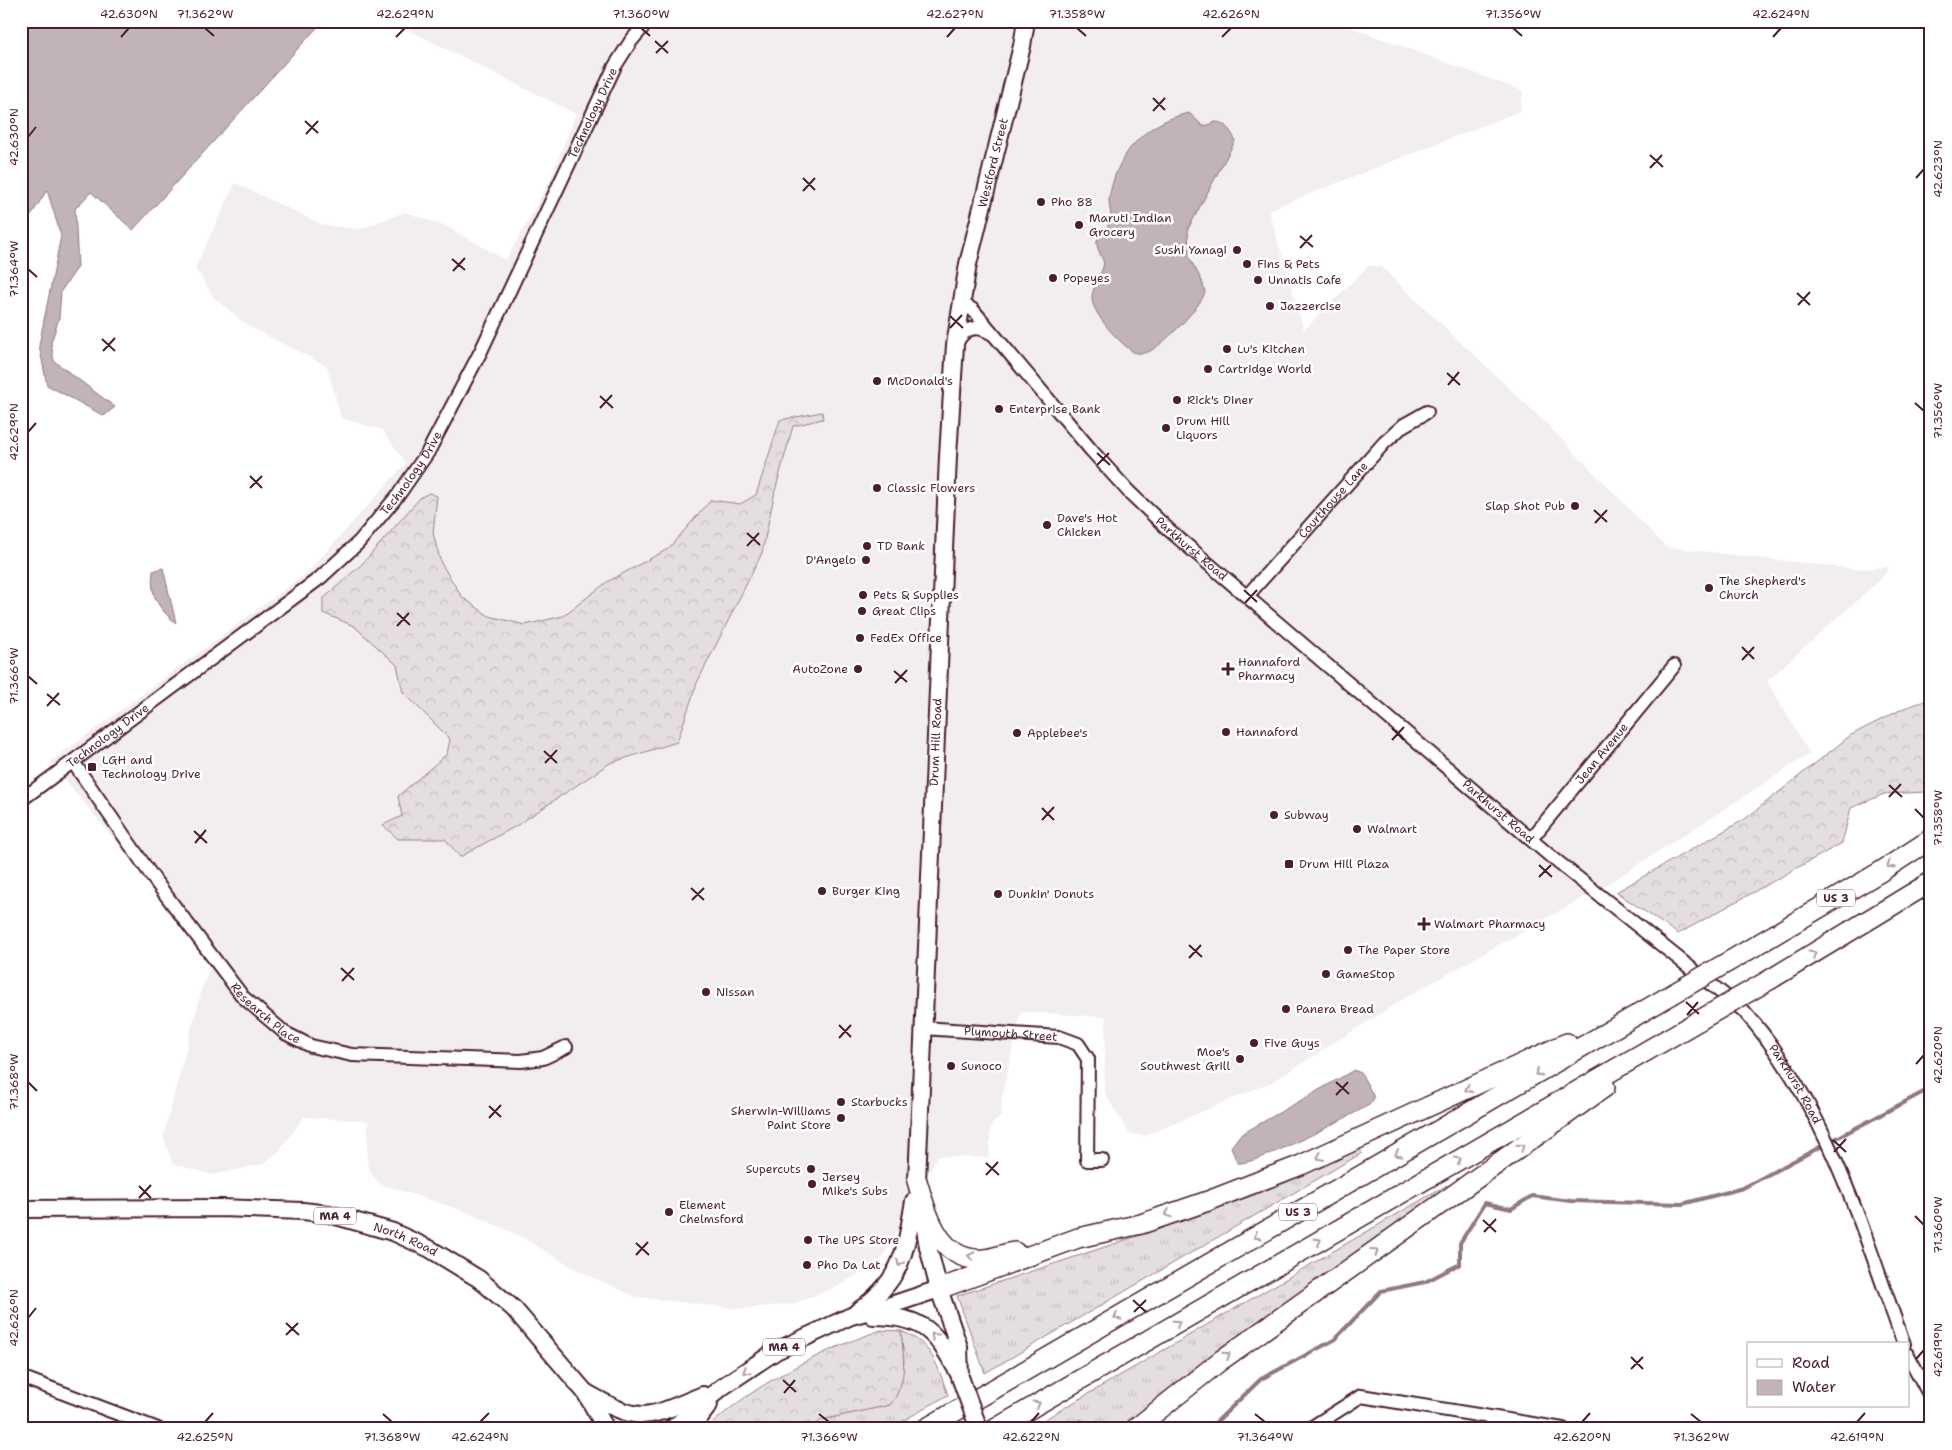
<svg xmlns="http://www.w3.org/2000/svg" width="1952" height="1450" viewBox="0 0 1952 1450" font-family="'Shantell Sans',sans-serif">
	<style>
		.built { fill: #f2eeef }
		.grass { fill: url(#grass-tufts); stroke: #987e86 }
		.forest { fill: url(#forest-crowns); stroke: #987e86 }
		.water { fill: #c1b3b6; stroke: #91787e }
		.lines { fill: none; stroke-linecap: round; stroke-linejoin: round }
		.stream { stroke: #91787e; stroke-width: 4 }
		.minor-casing { stroke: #4a1f2b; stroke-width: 16 }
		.major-casing { stroke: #4a1f2b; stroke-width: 20 }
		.highway-casing { stroke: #4a1f2b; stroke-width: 22 }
		.minor { stroke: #fff; stroke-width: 12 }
		.major { stroke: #fff; stroke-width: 16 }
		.highway { stroke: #fff; stroke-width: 19 }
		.major-bridge-casing { stroke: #4a1f2b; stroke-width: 20; stroke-linecap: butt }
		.highway-bridge-casing { stroke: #4a1f2b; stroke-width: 22; stroke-linecap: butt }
		.major-bridge { stroke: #fff; stroke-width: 16 }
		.highway-bridge { stroke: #fff; stroke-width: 19 }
		.oneway { stroke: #ae9aa0 }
		.ticks { fill: none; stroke: #4a1f2b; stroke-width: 2 }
		.poi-dot { fill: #4a1f2b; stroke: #fff; stroke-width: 2 }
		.labels { text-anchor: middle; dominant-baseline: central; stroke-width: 5; stroke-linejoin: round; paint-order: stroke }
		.shield { fill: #fff; stroke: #80626b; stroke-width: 1 }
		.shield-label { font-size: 11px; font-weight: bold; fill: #4a1f2b }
		.street-label { font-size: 12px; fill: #4a1f2b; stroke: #fff }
		.poi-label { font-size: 12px; fill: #4a1f2b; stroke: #fff; text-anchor: start }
		.neatline { fill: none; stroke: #4a1f2b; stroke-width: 2 }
		.ticks-label { font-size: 12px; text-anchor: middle; fill: #4a1f2b }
	</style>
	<defs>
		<pattern id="grass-tufts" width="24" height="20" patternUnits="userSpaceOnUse" patternTransform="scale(1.25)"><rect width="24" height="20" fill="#e5dee0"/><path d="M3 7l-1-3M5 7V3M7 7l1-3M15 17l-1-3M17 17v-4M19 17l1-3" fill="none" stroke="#c6bec0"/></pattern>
		<pattern id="forest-crowns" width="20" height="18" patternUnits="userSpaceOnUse" patternTransform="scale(1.25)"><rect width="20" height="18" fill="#e5dee0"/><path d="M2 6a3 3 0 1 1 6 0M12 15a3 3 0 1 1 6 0" fill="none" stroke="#c6bec0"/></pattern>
	</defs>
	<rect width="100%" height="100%" fill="#fff"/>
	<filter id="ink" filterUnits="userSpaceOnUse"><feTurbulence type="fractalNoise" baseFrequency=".02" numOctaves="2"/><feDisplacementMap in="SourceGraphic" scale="10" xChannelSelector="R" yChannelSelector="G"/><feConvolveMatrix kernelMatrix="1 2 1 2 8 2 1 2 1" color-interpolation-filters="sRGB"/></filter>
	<g filter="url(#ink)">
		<path class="built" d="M390,21H1334L1523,91L1520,111L1269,210L1304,330L1369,265L1381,267L1545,422L1666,547L1856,569L1889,567L1882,578L1767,681L1810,754L1611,882L1405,998L1274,1081L1145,1136L1129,1133L1106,1096L1104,1087L1106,1017L1021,1012L1002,1097L1001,1116L991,1125L989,1158L938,1156L880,1262L838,1286L793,1304L741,1309L636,1297L577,1270L518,1235L464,1211L380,1184L372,1175L367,1163L368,1121L304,1117L279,1151L264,1164L213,1175L173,1164L163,1137L202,988L210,967L129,857L50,762L306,574L406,463L382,430L341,418L327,366L250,327L215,299L195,268L235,183L323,225L360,229L405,212L446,226L506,260L549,182L576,114Z"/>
		<path class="grass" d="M1360,1149L1362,1153L985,1373L957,1296L1201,1215L1285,1183Z
			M1447,1185L1448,1188L1189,1372L1121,1429H1028Z
			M901,1331C933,1344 937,1365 948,1395L889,1429H811L820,1420L890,1405L904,1363Z"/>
		<path class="forest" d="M822,412L823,419L793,426L775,491L762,553L697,683L677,742L610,763L516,826L460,857L445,839H398L383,825L402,816L398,796L447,754L450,739L403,692L397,665L354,626L323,613V599L363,563L420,498L429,493L437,496L433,533L441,563L462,597L489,616L525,625L563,616L607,582L668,549L711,500L740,504L756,495L780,420Z
			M1931,699V788L1925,792L1884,794L1851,808L1842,843L1678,934L1616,892L1745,819L1851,735L1904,708Z
			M881,1330L901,1331C904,1360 908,1381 890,1405L821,1420L811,1429H706C756,1383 818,1352 881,1330Z
			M1079,1419L1109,1429H1075Z"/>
		<path class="water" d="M21,21H323L133,230L91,192L75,209L78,267L61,291L59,318L51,343L54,361L115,407L104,416L47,385L39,345L61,236L47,190L27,222L21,219Z
			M1189,113L1203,126C1208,126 1210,123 1215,122C1224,121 1233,133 1235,141L1188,229L1189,257L1202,281L1205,292C1201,307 1164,344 1150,351C1145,354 1140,353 1135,353C1121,345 1091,313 1092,297C1093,285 1102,274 1104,263C1102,257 1098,251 1097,245C1095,234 1110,229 1111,218C1111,212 1109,206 1109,200C1115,155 1145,122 1189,113Z
			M163,568L176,623C157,607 150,596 153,571Z
			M1354,1070L1361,1073L1373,1095L1374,1099L1369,1105C1350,1116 1253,1167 1237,1163L1231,1147L1240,1135Z"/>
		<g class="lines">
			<path class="stream" d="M1209,1429L1261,1379L1334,1340L1381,1291L1425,1282L1460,1264V1243L1485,1203L1511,1209L1532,1196L1571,1201L1682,1204L1743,1188L1931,1088"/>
			<defs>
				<g id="minor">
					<path id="s1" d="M961,303L973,310L1091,450L1129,492L1169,530L1549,855L1743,1010C1826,1102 1862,1229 1904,1344"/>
					<path d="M955,345C964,329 974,323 991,333"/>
					<path id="s2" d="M1247,596L1384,443L1404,425L1427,412"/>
					<path id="s3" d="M73,762L156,882L243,997L285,1033L311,1046L352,1055L521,1061L543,1058L566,1047"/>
					<path id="s4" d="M21,800L320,578L359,542L399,494L428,452L481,351L615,66L631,41L648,21"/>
					<path id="s5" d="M1531,839L1674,666"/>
					<path id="s6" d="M923,1028L1059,1037L1078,1044L1088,1059L1087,1160H1102"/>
					<path d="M1908,1355L1931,1398"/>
					<path d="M21,1377L158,1429"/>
					<path d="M1309,1429L1361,1396L1563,1429"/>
				</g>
				<g id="major">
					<path id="s7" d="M21,1209L221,1208L303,1211L329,1214L393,1232L430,1249L479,1279L514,1309L585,1392L606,1429"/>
					<path d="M857,1312C903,1279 905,1253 914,1201"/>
					<path d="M873,1316C924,1316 936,1332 959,1374"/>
					<path id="s8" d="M960,1377L959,1347L939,1289L928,1247L917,1181L948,456L955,345L968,264L1022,46L1026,21"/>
					<path d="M585,1392C643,1425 644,1419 703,1395"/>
					<path d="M672,1429L722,1387L776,1351L851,1316L888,1306L939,1289"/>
					<path d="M691,1429L709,1405"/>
				</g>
				<path id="highway" d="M1740,955L1880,872L1931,839
					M1771,979L1931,882
					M917,1181C927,1214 939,1263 984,1259C995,1258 1004,1253 1015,1252
					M939,1289L1078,1238L1141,1224L1208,1201L1301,1165L1567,1043
					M925,1429L1671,995
					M995,1429L1700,1020
					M1135,1429L1220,1361L1605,1087"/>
			</defs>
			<use href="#minor" class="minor-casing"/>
			<use href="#major" class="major-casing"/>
			<use href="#highway" class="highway-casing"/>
			<use href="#minor" class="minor"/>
			<use href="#major" class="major"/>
			<use href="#highway" class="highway"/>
			<defs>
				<path id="major-bridge" d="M960,1377L979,1429"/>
				<path id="highway-bridge" d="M1671,995L1740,955
					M1700,1020L1771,979"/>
			</defs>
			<use href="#major-bridge" class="major-bridge-casing"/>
			<use href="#highway-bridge" class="highway-bridge-casing"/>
			<use href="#major-bridge" class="major-bridge"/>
			<use href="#highway-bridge" class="highway-bridge"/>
		</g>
		<defs><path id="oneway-chevron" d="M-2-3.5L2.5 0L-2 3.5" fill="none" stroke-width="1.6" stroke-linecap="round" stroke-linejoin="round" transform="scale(1.25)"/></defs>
		<g class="oneway">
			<use href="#oneway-chevron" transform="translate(1890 865) rotate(147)"/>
			<use href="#oneway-chevron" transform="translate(1813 954) rotate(-30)"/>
			<use href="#oneway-chevron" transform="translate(1538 1073) rotate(150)"/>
			<use href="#oneway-chevron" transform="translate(1468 1089) rotate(155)"/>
			<use href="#oneway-chevron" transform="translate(1521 1147) rotate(-35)"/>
			<use href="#oneway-chevron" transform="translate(1398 1154) rotate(150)"/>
			<use href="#oneway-chevron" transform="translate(1320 1157) rotate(156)"/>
			<use href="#oneway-chevron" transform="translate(1458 1160) rotate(-30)"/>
			<use href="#oneway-chevron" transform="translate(1168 1214) rotate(161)"/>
			<use href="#oneway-chevron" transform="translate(1257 1236) rotate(150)"/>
			<use href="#oneway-chevron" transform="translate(1318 1241) rotate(-30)"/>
			<use href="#oneway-chevron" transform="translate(1375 1252) rotate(-36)"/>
			<use href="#oneway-chevron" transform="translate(971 1256) rotate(-167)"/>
			<use href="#oneway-chevron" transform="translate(900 1263) rotate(113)"/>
			<use href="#oneway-chevron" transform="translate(1117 1317) rotate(150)"/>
			<use href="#oneway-chevron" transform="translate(1177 1323) rotate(-30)"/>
			<use href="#oneway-chevron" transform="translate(934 1336) rotate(-136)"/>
			<use href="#oneway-chevron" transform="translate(1227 1355) rotate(-34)"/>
			<use href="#oneway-chevron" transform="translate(746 1371) rotate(147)"/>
			<use href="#oneway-chevron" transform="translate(1037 1404) rotate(-30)"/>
		</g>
	</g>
	<path class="ticks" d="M205,28L214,36M641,28L650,36M1077,28L1086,36M1513,28L1522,36M121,37L129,28M396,37L405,28M947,37L955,28M1222,37L1231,28M1773,37L1781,28M655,41L668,53M656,53L668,41M1153,98L1165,110M1153,111L1165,98M305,121L318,133M306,134L318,121M28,137L36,127M1650,155L1663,167M1650,168L1662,155M803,178L815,190M1916,178L1924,169M803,191L815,178M1300,236L1313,247M1300,248L1312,235M452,259L465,270M28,269L37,277M453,271L465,258M1797,293L1810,305M1798,305L1810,292M950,316L963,328M950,328L962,315M102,339L115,351M103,351L115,338M1447,373L1460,385M1448,385L1459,372M600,396L613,408M1915,403L1924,411M600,408L612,395M28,432L36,423M1097,453L1110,465M1097,465L1109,453M250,476L262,488M250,488L262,476M1594,510L1607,522M1595,523L1607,510M747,533L760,545M747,546L759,533M1244,590L1257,602M1245,603L1257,590M397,613L410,625M397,626L409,613M1742,647L1754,659M1742,660L1754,647M894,671L907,682M28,676L37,684M895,683L907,670M47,694L60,705M47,706L59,693M1392,728L1404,740M1392,740L1404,727M544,751L557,763M545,763L557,750M1889,785L1902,797M1889,797L1901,784M1042,808L1054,820M1915,809L1924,818M1042,820L1054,807M194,831L207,843M195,843L206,830M1539,865L1552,877M1539,877L1551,865M691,888L704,900M692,900L704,888M1189,945L1202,957M1189,958L1201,945M341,968L354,980M342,981L354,968M1686,1002L1699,1014M1687,1015L1698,1002M839,1025L851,1037M839,1038L851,1025M1916,1064L1924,1055M28,1082L37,1091M1336,1082L1349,1094M1336,1095L1348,1082M489,1106L501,1117M489,1118L501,1105M1833,1140L1846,1152M1834,1152L1846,1139M986,1163L999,1175M986,1175L998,1162M139,1186L151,1198M139,1198L151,1185M1915,1216L1924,1225M1483,1220L1496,1232M1484,1232L1496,1219M636,1243L649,1255M636,1255L648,1242M1133,1300L1146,1312M1134,1312L1146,1300M28,1318L36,1308M286,1323L299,1335M286,1335L298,1323M1631,1357L1643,1369M1916,1359L1924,1350M1631,1369L1643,1357M783,1380L796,1392M784,1393L795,1380M383,1414L392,1422M819,1414L829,1422M1255,1414L1265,1422M1691,1414L1701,1422M205,1422L213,1413M480,1422L489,1413M1031,1422L1039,1413M1582,1422L1590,1413M1857,1422L1865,1413"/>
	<g class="poi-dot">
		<circle cx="1041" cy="202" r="5"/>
		<circle cx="1079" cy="225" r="5"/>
		<circle cx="1237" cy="250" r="5"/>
		<circle cx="1247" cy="264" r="5"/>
		<circle cx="1053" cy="278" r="5"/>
		<circle cx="1258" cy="280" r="5"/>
		<circle cx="1270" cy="306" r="5"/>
		<circle cx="1227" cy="349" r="5"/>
		<circle cx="1208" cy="369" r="5"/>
		<circle cx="877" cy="381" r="5"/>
		<circle cx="1177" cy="400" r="5"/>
		<circle cx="999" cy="409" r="5"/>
		<circle cx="1166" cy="428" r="5"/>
		<circle cx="877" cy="488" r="5"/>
		<circle cx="1575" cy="506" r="5"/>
		<circle cx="1047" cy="525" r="5"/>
		<circle cx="867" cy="546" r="5"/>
		<circle cx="866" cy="560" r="5"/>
		<circle cx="1709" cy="588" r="5"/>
		<circle cx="863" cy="595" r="5"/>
		<circle cx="862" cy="611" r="5"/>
		<circle cx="860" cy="638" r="5"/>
		<circle cx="858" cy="669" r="5"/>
		<path d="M1225.5 661.5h5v5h5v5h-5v5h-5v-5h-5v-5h5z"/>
		<circle cx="1226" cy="732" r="5"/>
		<circle cx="1017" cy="733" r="5"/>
		<rect x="87" y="762" width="10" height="10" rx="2.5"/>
		<circle cx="1274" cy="815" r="5"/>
		<circle cx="1357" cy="829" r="5"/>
		<rect x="1284" y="859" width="10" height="10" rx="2.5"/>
		<circle cx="822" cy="891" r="5"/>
		<circle cx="998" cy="894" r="5"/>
		<path d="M1421.5 916.5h5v5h5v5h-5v5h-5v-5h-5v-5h5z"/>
		<circle cx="1348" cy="950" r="5"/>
		<circle cx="1326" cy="974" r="5"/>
		<circle cx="706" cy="992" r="5"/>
		<circle cx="1286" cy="1009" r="5"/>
		<circle cx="1254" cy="1043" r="5"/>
		<circle cx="1240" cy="1059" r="5"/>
		<circle cx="951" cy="1066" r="5"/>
		<circle cx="841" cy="1102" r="5"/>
		<circle cx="841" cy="1118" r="5"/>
		<circle cx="811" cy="1169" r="5"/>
		<circle cx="812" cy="1184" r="5"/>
		<circle cx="669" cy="1212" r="5"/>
		<circle cx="808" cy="1240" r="5"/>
		<circle cx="807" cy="1265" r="5"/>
	</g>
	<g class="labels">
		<g class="shield">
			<rect x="1817" y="889.5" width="38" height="17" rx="4"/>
			<rect x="1279" y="1203.5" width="38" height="17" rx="4"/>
			<rect x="314" y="1207.5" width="42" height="17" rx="4"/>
			<rect x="763" y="1338.5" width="42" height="17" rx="4"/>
		</g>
		<g class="shield-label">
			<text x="1836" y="898">US 3</text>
			<text x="1298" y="1212">US 3</text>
			<text x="335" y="1216">MA 4</text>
			<text x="784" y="1347">MA 4</text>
		</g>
		<g class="street-label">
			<text stroke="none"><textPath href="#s4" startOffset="916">Technology Drive</textPath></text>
			<text stroke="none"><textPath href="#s8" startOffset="1225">Westford Street</textPath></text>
			<text stroke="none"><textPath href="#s4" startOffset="512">Technology Drive</textPath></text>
			<text stroke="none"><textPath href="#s2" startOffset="129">Courthouse Lane</textPath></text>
			<text stroke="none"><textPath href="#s1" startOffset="338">Parkhurst Road</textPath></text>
			<text stroke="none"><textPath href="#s4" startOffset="108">Technology Drive</textPath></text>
			<text stroke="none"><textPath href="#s8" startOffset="641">Drum Hill Road</textPath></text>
			<text stroke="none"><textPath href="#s5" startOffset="111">Jean Avenue</textPath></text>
			<text stroke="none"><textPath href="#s1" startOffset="742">Parkhurst Road</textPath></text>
			<text stroke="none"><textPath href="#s3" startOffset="318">Research Place</textPath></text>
			<text stroke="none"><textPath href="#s6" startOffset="88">Plymouth Street</textPath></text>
			<text stroke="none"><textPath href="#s1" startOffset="1148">Parkhurst Road</textPath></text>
			<text stroke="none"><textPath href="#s7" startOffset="389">North Road</textPath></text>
		</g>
		<g class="poi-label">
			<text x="1051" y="202">Pho 88</text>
			<text x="1089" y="218">Maruti Indian<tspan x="1089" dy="14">Grocery</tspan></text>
			<text x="1227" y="250" text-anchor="end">Sushi Yanagi</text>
			<text x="1257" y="264">Fins &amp; Pets</text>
			<text x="1063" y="278">Popeyes</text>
			<text x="1268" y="280">Unnatis Cafe</text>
			<text x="1280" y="306">Jazzercise</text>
			<text x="1237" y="349">Lu's Kitchen</text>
			<text x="1218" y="369">Cartridge World</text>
			<text x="887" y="381">McDonald's</text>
			<text x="1187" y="400">Rick's Diner</text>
			<text x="1009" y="409">Enterprise Bank</text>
			<text x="1176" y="421">Drum Hill<tspan x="1176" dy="14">Liquors</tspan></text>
			<text x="887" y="488">Classic Flowers</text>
			<text x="1565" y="506" text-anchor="end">Slap Shot Pub</text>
			<text x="1057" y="518">Dave's Hot<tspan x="1057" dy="14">Chicken</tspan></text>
			<text x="877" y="546">TD Bank</text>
			<text x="856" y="560" text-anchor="end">D'Angelo</text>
			<text x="1719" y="581">The Shepherd's<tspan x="1719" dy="14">Church</tspan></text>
			<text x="873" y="595">Pets &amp; Supplies</text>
			<text x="872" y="611">Great Clips</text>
			<text x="870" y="638">FedEx Office</text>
			<text x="1238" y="662">Hannaford<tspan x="1238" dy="14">Pharmacy</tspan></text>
			<text x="848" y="669" text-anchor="end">AutoZone</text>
			<text x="1236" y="732">Hannaford</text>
			<text x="1027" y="733">Applebee's</text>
			<text x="102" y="760">LGH and<tspan x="102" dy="14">Technology Drive</tspan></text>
			<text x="1284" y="815">Subway</text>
			<text x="1367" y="829">Walmart</text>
			<text x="1299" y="864">Drum Hill Plaza</text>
			<text x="832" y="891">Burger King</text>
			<text x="1008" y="894">Dunkin' Donuts</text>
			<text x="1434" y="924">Walmart Pharmacy</text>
			<text x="1358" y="950">The Paper Store</text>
			<text x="1336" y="974">GameStop</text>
			<text x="716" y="992">Nissan</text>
			<text x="1296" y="1009">Panera Bread</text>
			<text x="1264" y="1043">Five Guys</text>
			<text x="1230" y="1052" text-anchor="end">Moe's<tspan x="1230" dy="14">Southwest Grill</tspan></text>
			<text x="961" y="1066">Sunoco</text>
			<text x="851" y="1102">Starbucks</text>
			<text x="831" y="1111" text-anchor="end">Sherwin-Williams<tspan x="831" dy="14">Paint Store</tspan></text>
			<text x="801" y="1169" text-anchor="end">Supercuts</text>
			<text x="822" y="1177">Jersey<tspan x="822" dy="14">Mike's Subs</tspan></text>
			<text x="679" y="1205">Element<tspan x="679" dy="14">Chelmsford</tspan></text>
			<text x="818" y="1240">The UPS Store</text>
			<text x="817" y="1265">Pho Da Lat</text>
		</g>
	</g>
	<rect width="1952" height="1450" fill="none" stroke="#fff" stroke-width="55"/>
	<rect x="1747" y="1342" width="162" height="65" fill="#ffffff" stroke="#b7a5aa"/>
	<rect x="1757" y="1359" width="25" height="8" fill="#ffffff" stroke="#b7a5aa"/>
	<text x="1792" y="1368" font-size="15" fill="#4a1f2b">Road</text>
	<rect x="1757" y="1380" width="25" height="15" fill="#c1b3b6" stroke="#b7a5aa"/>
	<text x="1792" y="1392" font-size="15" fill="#4a1f2b">Water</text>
	<rect x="28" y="28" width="1896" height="1394" class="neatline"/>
	<g class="ticks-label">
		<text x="129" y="18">42.630°N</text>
		<text x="205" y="18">71.362°W</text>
		<text x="405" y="18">42.629°N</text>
		<text x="641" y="18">71.360°W</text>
		<text x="955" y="18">42.627°N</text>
		<text x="1077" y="18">71.358°W</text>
		<text x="1231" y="18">42.626°N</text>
		<text x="1513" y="18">71.356°W</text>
		<text x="1781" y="18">42.624°N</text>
		<text transform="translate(14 137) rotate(-90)" y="4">42.630°N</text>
		<text transform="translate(1938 169) rotate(-90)" y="4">42.623°N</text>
		<text transform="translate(14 269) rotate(-90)" y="4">71.364°W</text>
		<text transform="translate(1938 411) rotate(-90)" y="4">71.356°W</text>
		<text transform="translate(14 432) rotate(-90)" y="4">42.629°N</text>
		<text transform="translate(14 676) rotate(-90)" y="4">71.366°W</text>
		<text transform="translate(1938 818) rotate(-90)" y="4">71.358°W</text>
		<text transform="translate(1938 1055) rotate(-90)" y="4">42.620°N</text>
		<text transform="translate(14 1082) rotate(-90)" y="4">71.368°W</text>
		<text transform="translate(1938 1225) rotate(-90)" y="4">71.360°W</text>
		<text transform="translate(14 1318) rotate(-90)" y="4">42.626°N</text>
		<text transform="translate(1938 1350) rotate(-90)" y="4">42.619°N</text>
		<text x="205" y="1441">42.625°N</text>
		<text x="392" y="1441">71.368°W</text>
		<text x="480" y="1441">42.624°N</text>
		<text x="829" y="1441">71.366°W</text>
		<text x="1031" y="1441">42.622°N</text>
		<text x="1265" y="1441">71.364°W</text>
		<text x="1582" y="1441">42.620°N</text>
		<text x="1701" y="1441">71.362°W</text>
		<text x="1857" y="1441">42.619°N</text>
	</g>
</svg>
